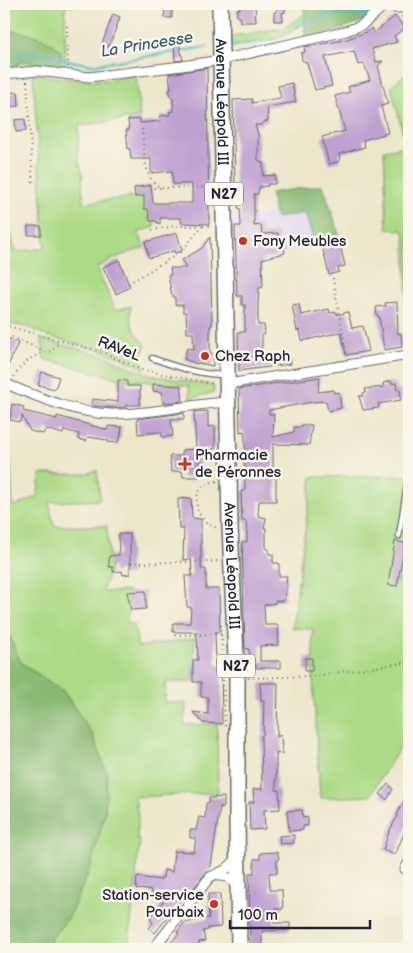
<svg xmlns="http://www.w3.org/2000/svg" width="413" height="953" viewBox="0 0 413 953" font-family="'Balsamiq Sans',sans-serif">
	<style>
		.built { fill: #e2d4f3 }
		.green { fill: #acda86; stroke: #677e60 }
		.forest { fill: #89ba73; stroke: #566e57 }
		.lines { fill: none; stroke-linecap: round; stroke-linejoin: round }
		.stream { stroke: #4db9c8; stroke-width: 2.5 }
		.building { fill: #bfa1d0 }
		.lane-casing { stroke: #69676d; stroke-width: 7 }
		.street-casing { stroke: #69676d; stroke-width: 11 }
		.primary-casing { stroke: #69676d; stroke-width: 18 }
		.path { stroke: #69676d; stroke-width: 2; stroke-dasharray: 1 4; stroke-linecap: butt }
		.lane { stroke: #fff; stroke-width: 4.5 }
		.street { stroke: #fff; stroke-width: 9 }
		.primary { stroke: #fff; stroke-width: 15 }
		.poi-dot { fill: #c8321e; stroke: #fbf7ec; stroke-width: 2 }
		.labels { text-anchor: middle; dominant-baseline: central; stroke-width: 5; stroke-linejoin: round; paint-order: stroke }
		.shield { fill: #fbf7ec; stroke: #636270; stroke-width: 1 }
		.shield-label { font-size: 14px; font-weight: bold; fill: #22223b }
		.street-label { font-size: 15px; fill: #22223b; stroke: #fbf7ec }
		.poi-label { font-size: 15px; fill: #22223b; stroke: #fbf7ec; text-anchor: start }
		.water-label { font-size: 16px; font-style: italic; fill: #335e73; stroke: #fbf7ec }
	</style>
	<rect width="100%" height="100%" fill="#fbf7ec"/>
	<filter id="ink" filterUnits="userSpaceOnUse"><feTurbulence type="fractalNoise" baseFrequency=".02" numOctaves="2"/><feDisplacementMap in="SourceGraphic" scale="10" xChannelSelector="R" yChannelSelector="G"/><feConvolveMatrix kernelMatrix="1 2 1 2 8 2 1 2 1" color-interpolation-filters="sRGB"/></filter>
	<filter id="wash" filterUnits="userSpaceOnUse"><feTurbulence type="fractalNoise" baseFrequency=".0096" numOctaves="4" result="noise"/><feDisplacementMap in="SourceGraphic" scale="20" xChannelSelector="R" yChannelSelector="G"/><feGaussianBlur stdDeviation="1.12" result="paint"/><feColorMatrix in="noise" values="0 0 0 0 0 0 0 0 0 0 0 0 0 0 0 0 0 1.4 0 .05"/><feComposite in="paint" operator="in"/></filter>
	<g filter="url(#wash)">
		<rect width="100%" height="100%" fill="#ece7cb"/>
		<path class="built" d="M275,213L276,218L305,213L314,242L224,276L223,218Z"/>
		<path class="green" d="M4,4H89L65,7V71L40,67L4,71Z
			M312,9L330,13L304,23L279,38L230,47L231,39L234,36L284,28Z
			M409,71V355H408L405,235L402,230L387,229L384,150L406,146L391,86Z
			M33,74L81,80H107L136,75L140,117L79,126L78,158L82,172L83,203L152,195L154,227L139,232L144,248L117,257L97,267L115,310L131,306C128,323 135,333 146,345L140,359L145,369L117,356L96,349L47,336L27,327L4,323V200L15,252L45,248Z
			M42,339L109,357L129,367L156,376L214,386V392L190,399L189,386L120,379L44,359Z
			M4,434L9,435L13,507L38,496L40,474H86L97,470L100,500L49,502L54,526H107L110,569L102,592L129,591L127,623L134,625L138,647L195,638L192,682H166L165,702L186,703L184,725L217,724L218,793L135,797L138,816L137,840H140L128,949H50L45,946L69,917L90,868L105,813L93,735L63,691L21,663L4,623Z
			M409,476V713L405,739L370,796L320,798L313,679V629L292,628L312,477Z"/>
		<path class="forest" d="M304,4H386L371,18L305,42Z
			M12,31C31,33 46,37 61,51V60L54,65L24,61L4,70V34Z
			M323,185L339,234L314,242L305,213L276,218L270,193Z
			M4,623L21,663L63,691L93,735L107,773L105,813L90,868L69,917L42,949H4Z"/>
		<g class="lines">
			<path class="stream" d="M230,47L279,38L304,23L330,13L367,15L379,4
				M4,63L25,52L92,65L207,47"/>
		</g>
		<g id="blocks">
			<path class="building" d="M239,4H255L256,22H240V17H237V9H240Z
				M277,4H285V12L282,13L283,21H274V12H277Z
				M165,8H172V18H164Z
				M113,14L120,17L109,47L102,44Z
				M395,16L405,28L394,36L397,42L372,49L376,62L383,61L378,66L388,104L381,106L388,133L363,140L365,147L339,154L340,161L329,164L322,137L345,131L335,96L350,92L348,87L370,80L364,64L358,65L354,51L325,57L332,86L315,90L307,63L302,60L301,53L305,52L304,47L345,40L366,32L372,28L374,33Z
				M174,39H178L183,60L175,61Z
				M207,68L209,224L181,223V218H160V224L155,221H150L148,209H144V196L135,197L134,188L151,185L153,203H192V184H173L172,171L151,173V159H131L130,149H128L126,130H129L128,120L140,119V123L161,121L160,116L170,115L169,112L173,111V97H170L169,90H171L169,74Z
				M292,83L296,102L267,107L268,121L262,123V125H255L258,134V160L263,163V176L275,175V184H267L268,186L259,187L258,194H254V226L261,225L262,234L278,233V245H283L285,253L262,259L263,287L259,288L258,304V325H264L265,334H262V356L289,354L290,364L239,371L238,332H245V305H242V296H237L235,226H241L240,208H238V195H236L235,187L233,100L252,99V103L281,98L278,86Z
				M18,92L19,106L4,107V93Z
				M25,119L26,131L16,132L15,120Z
				M28,226H41V235H28Z
				M177,233L182,251L175,253L174,251L149,258L145,242Z
				M210,237L212,325L210,326V353L213,354V366L198,363L197,364L184,359L187,348L194,349L193,333H187L186,312H183V305H175V296H172L168,275H171L170,268H186L182,260L202,248Z
				M332,238L334,246L340,244L345,266L338,268L339,272L329,275L321,241Z
				M119,260L130,287L116,294L103,267Z
				M397,302L398,334L401,333L402,347L384,350L379,316H377L376,307L386,306L385,303Z
				M299,304L301,315L329,309L330,313L337,312V315L348,312L352,328L363,326L369,351L346,355L341,332L302,341L300,330L297,331L292,305Z
				M4,336L18,343L4,375Z
				M42,372L59,377L55,389L38,385Z
				M320,377L318,392L334,390V393L339,392L341,408L328,411L326,401L312,402L269,410V414H274L273,437L294,432V427H301V425H312L309,445L273,444V472H275L276,479V501H259L258,516L266,518L264,528H266V549H269V554H273V563H279V576H287L284,601H275V603L264,605L265,625H278L279,645L260,646V661H281V668H256V665H251L249,649H245L242,542H247V532L246,521H242L241,491H245V438L244,431L240,432L239,389Z
				M118,380L127,381V386H140V405H126V407L114,408L92,406L93,399L118,402Z
				M391,381L392,384L396,383L397,390L400,389L401,400L378,404L379,408L363,410L359,396H363V393L366,392L365,389L384,387L383,383Z
				M153,384L181,386L183,401L163,403L162,392L153,391Z
				M12,404L24,407L23,411L57,419V416L108,430V426L122,427L120,440H118V443L107,442L108,440L88,437L86,441L78,439L79,434L64,430L63,434L46,429L43,434L30,431L22,416L20,422L10,420Z
				M208,411V427L215,426V449H199V477H183L182,471L171,472L170,456H182V450L196,449L194,412Z
				M184,413V419H171L173,436L162,437L161,432L138,434L137,419Z
				M191,498L192,518L201,519V569H206V589H219L220,632H215L216,665L221,664L222,724L203,723L193,712L208,714V697H201V682H193V660H198L197,632H173V623H190L191,607H187L185,576H192L191,559L183,560L184,529H179L178,499Z
				M118,534H130V574L123,575L122,571L113,572V567H109V556L119,555Z
				M395,541L405,543L397,586L388,585Z
				M146,591V609L131,610L127,592Z
				M305,658H312V671H305Z
				M260,683H278L277,737L281,735L282,754L276,753V790H279L280,809L264,810L265,829L250,830L249,802H254L253,789H262L261,736L263,735L264,700H261Z
				M388,784L393,789L387,800L380,794Z
				M409,789V821L395,855L383,850L389,832L398,815H397L401,805L402,806Z
				M224,797V807H220L211,866L190,893L187,892L155,933L149,928L153,923L150,918L168,895L151,893V890L136,889L137,877L161,880V877L163,878L164,870L172,872L174,851L194,852L196,838H190V830H196L199,817L205,818L206,803H209V798H211Z
				M302,810L303,818L308,817V826H303V830L289,831L287,811Z
				M294,835V843L280,844L279,836Z
				M277,852L279,858L277,861V873H269L270,890H282L283,909H274V923H290V930L262,931V949H250L249,873H254V859H260V853Z
				M208,894H220L221,927L208,928V930L203,931L205,941L199,942V945L183,947L184,949H166L179,933L177,932L184,923L209,918Z"/>
		</g>
	</g>
	<g filter="url(#ink)">
		<use href="#blocks" fill-opacity="0" stroke="#69676d" stroke-width="1"/>
		<g class="lines">
			<defs>
				<path id="lane" d="M152,358C176,367 198,374 223,375
					M399,536L409,472"/>
				<path id="street" d="M396,8L409,7
					M4,74L38,71L89,77L182,66L221,60L346,31L362,25L386,4
					M4,383C35,396 80,415 114,414C152,414 189,404 228,402
					M228,384L409,355
					M405,869L409,862
					M216,874L229,878L238,887
					M153,949L210,877L225,870L237,859"/>
				<g id="primary">
					<path id="s1" d="M220,4L230,527L237,679V821L239,949"/>
				</g>
			</defs>
			<use href="#lane" class="lane-casing"/>
			<use href="#street" class="street-casing"/>
			<use href="#primary" class="primary-casing"/>
			<path class="path" d="M402,16L409,26
				M67,26L68,67
				M27,81L33,186
				M142,129C144,146 142,187 166,188L211,187
				M154,188H162
				M152,230L175,226H204
				M333,278L347,357
				M124,286L181,252L199,230L204,226L212,225
				M4,325L105,353L142,370L215,384
				M12,337L40,349L42,353
				M407,346L405,239L409,224
				M14,377C21,363 36,353 52,351L59,342
				M217,481C188,484 191,523 219,528
				M131,563L219,561
				M221,625L225,727
				M175,635L223,634
				M248,678L314,676L409,662"/>
			<use href="#lane" class="lane"/>
			<use href="#street" class="street"/>
			<use href="#primary" class="primary"/>
		</g>
	</g>
	<g class="poi-dot">
		<circle cx="243" cy="241" r="5"/>
		<circle cx="205" cy="356" r="5"/>
		<path d="M182.5 456.5h5v5h5v5h-5v5h-5v-5h-5v-5h5z"/>
		<circle cx="214" cy="904" r="5"/>
	</g>
	<g class="labels">
		<g class="shield">
			<rect x="205" y="182.5" width="38" height="23" rx="4"/>
			<rect x="217" y="654.5" width="38" height="23" rx="4"/>
		</g>
		<g class="shield-label">
			<text x="224" y="194">N27</text>
			<text x="236" y="666">N27</text>
		</g>
		<g class="street-label">
			<text stroke="none"><textPath href="#s1" startOffset="98">Avenue Léopold III</textPath></text>
			<text transform="translate(119 349) rotate(21)">RAVeL</text>
			<text stroke="none"><textPath href="#s1" startOffset="562">Avenue Léopold III</textPath></text>
		</g>
		<g class="poi-label">
			<text x="253" y="241">Fony Meubles</text>
			<text x="215" y="356">Chez Raph</text>
			<text x="195" y="455">Pharmacie<tspan x="195" dy="17">de Péronnes</tspan></text>
			<text x="204" y="895" text-anchor="end">Station-service<tspan x="204" dy="17">Pourbaix</tspan></text>
		</g>
		<g class="water-label">
			<text transform="translate(147 45) rotate(-9)">La Princesse</text>
		</g>
	</g>
	<rect width="413" height="953" fill="none" stroke="#fbf7ec" stroke-width="20"/>
	<path d="M230 920v8h140v-8" fill="none" stroke="#22223b" stroke-width="2.5"/>
	<text x="238" y="920" font-size="15" fill="#22223b" stroke="#fbf7ec" stroke-width="4" paint-order="stroke">100 m</text>
</svg>
